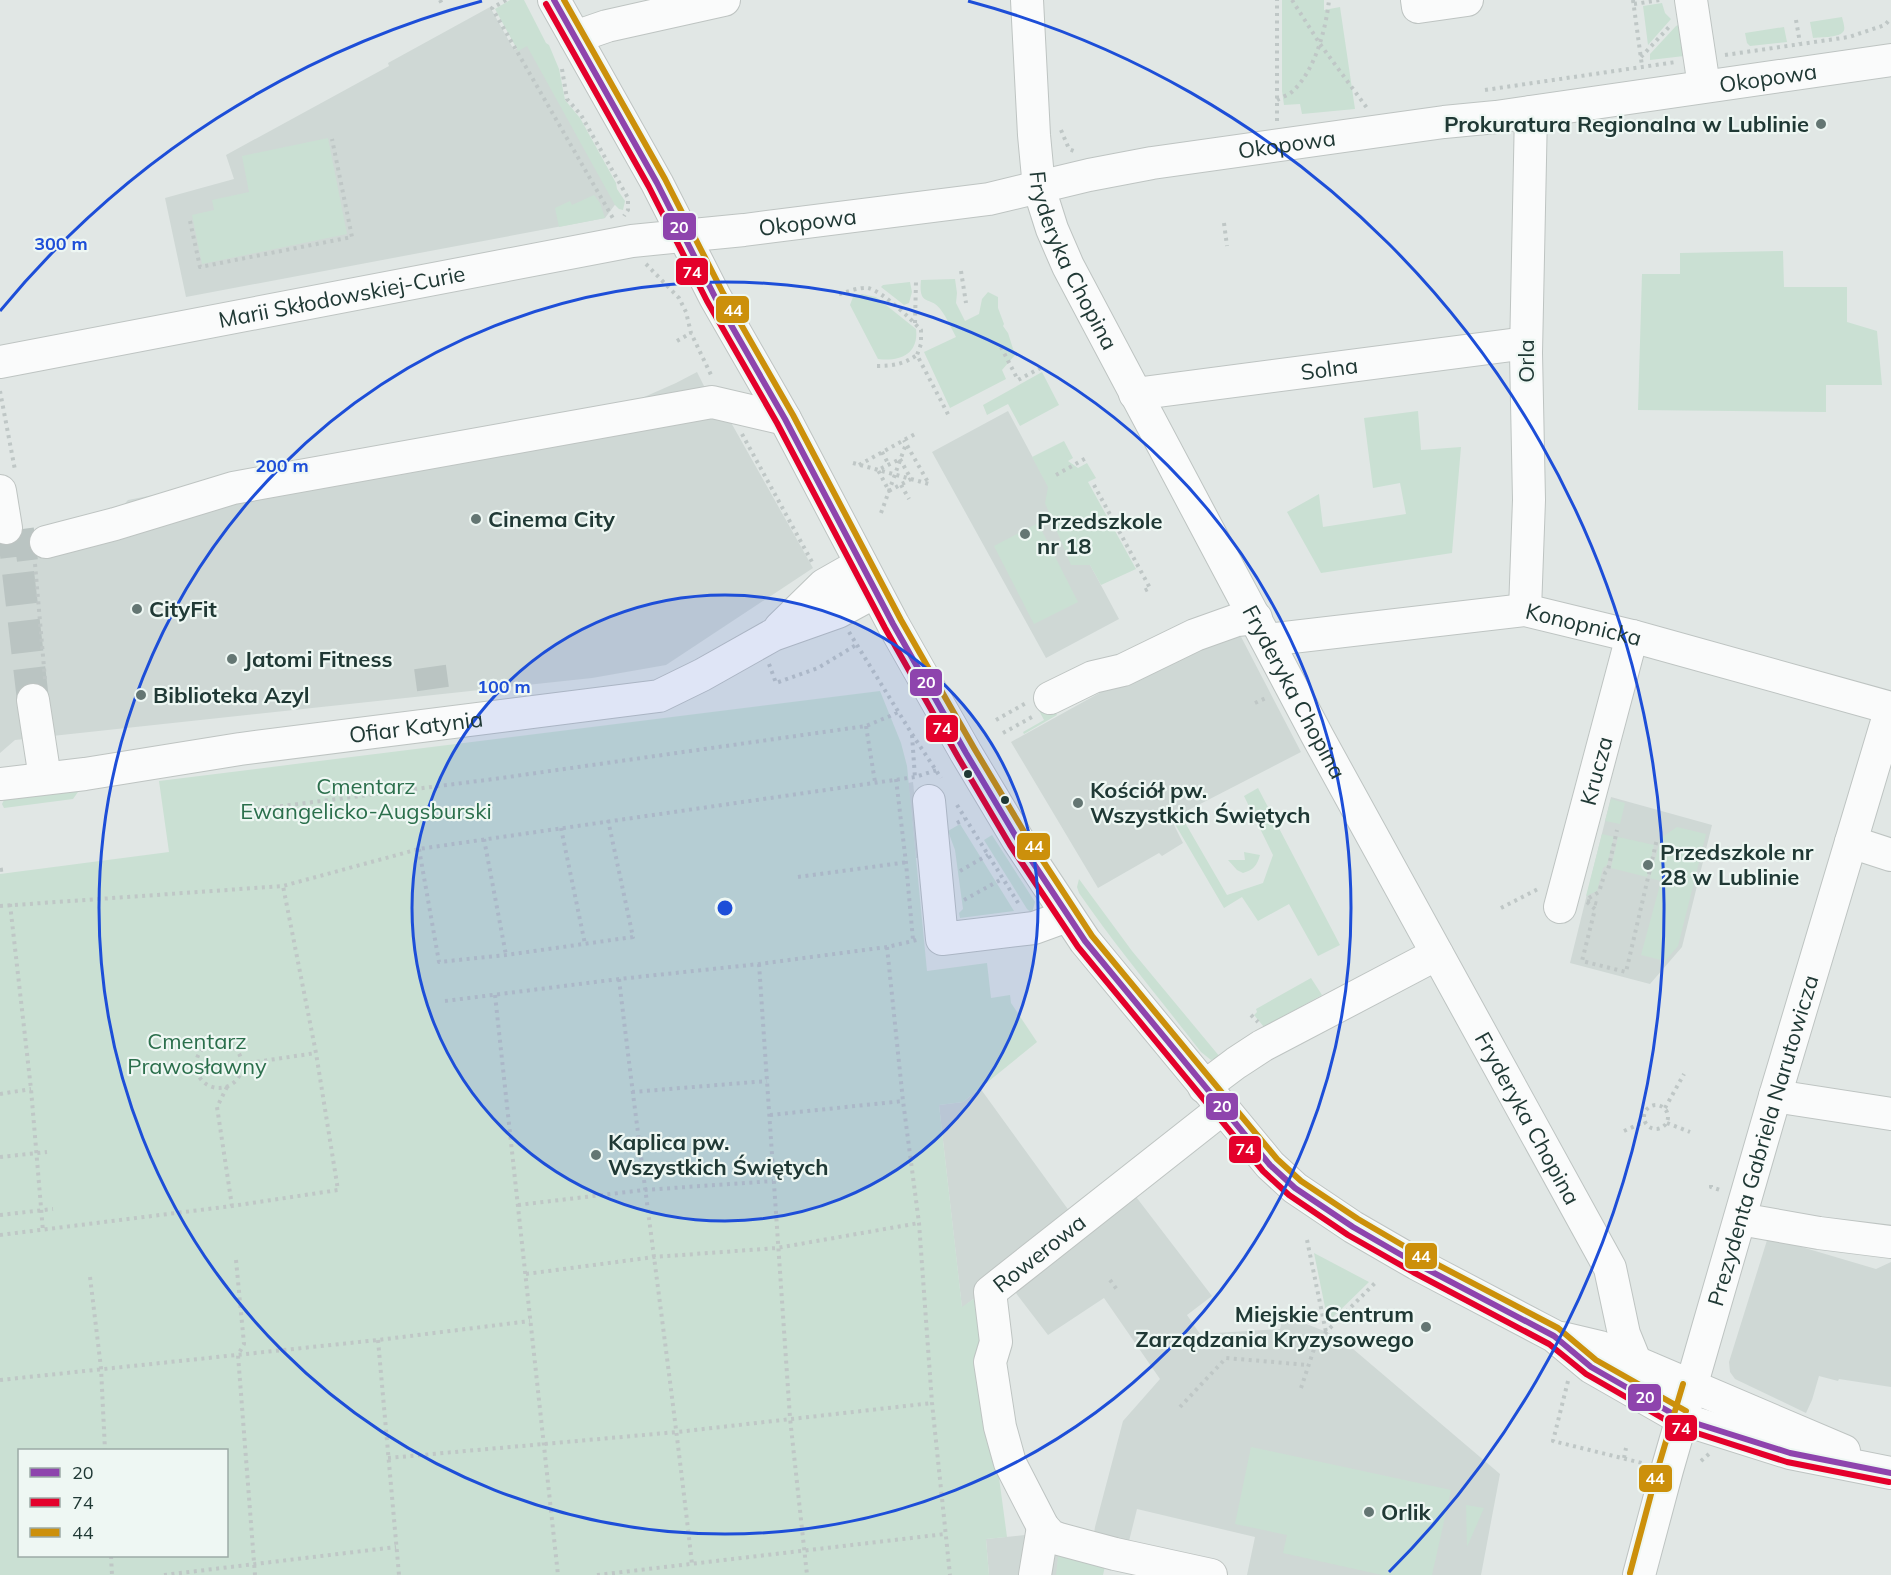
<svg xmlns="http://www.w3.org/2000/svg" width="1891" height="1575" viewBox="0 0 1891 1575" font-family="Mulish,sans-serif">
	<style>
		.built { fill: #cfd8d5 }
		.green { fill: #cae0d3; fill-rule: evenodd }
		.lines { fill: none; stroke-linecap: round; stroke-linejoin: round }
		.minor-tunnel { stroke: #bac4c2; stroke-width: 32; stroke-dasharray: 32 16; stroke-linecap: butt }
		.minor-casing { stroke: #bec4c2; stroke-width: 34 }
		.path { stroke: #bfc7c6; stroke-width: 4; stroke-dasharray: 3 4.5; stroke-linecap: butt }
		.minor { stroke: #fafbfb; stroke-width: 32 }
		.bus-1-casing { stroke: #eef7f3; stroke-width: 10 }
		.bus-2-casing { stroke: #eef7f3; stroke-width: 10 }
		.bus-3-casing { stroke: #eef7f3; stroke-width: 10 }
		.bus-1 { stroke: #8e44ad; stroke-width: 6 }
		.bus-2 { stroke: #e4002b; stroke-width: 6 }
		.bus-3 { stroke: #cc900b; stroke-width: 6 }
		.ring { fill: none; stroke: #1d4ed8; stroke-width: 3 }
		.poi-dot { fill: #647673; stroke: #eef7f3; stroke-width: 2 }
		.bus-dot { fill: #203935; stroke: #eef7f3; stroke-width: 2 }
		.labels { text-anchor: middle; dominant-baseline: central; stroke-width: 4.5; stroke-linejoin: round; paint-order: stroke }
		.street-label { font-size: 22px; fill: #203935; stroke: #eef7f3 }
		.poi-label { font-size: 22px; font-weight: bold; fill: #203935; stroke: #eef7f3; text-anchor: start }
		.park-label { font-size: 22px; fill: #2b6f4c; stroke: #eef7f3 }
		.centre { fill: #1d4ed8; stroke: #eef7f3; stroke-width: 3 }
		.ring-label { font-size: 18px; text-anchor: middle; font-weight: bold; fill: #1d4ed8; stroke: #eef7f3; stroke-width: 4.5; stroke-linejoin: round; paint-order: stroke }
		.line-badge { stroke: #eef7f3; stroke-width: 2 }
		.badge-label { font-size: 16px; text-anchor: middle; font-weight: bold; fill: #fff }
	</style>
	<rect width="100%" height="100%" fill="#e1e7e5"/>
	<path class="built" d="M490,7L514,50L528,43L617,202L605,218L186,297L165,198L234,179L226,155L389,66L388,63Z
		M697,372L712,402L729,419L813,568L666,665L592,678L15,740L0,753V541L107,524L128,500L481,431L626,405L676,383Z
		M1008,411L1119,619L1046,658L932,452Z
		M1238,631L1301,752L1171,819L1183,843L1162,856L1159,853L1098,888L1011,742L1177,650Z
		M913,782L921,858H916L908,783Z
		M1611,797L1712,825L1682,947L1650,984L1570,963Z
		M980,1088L1075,1219L962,1308L939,1105L963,1102Z
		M1130,1189L1212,1296L1187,1315L1200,1334L1280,1329L1284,1315L1339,1337L1500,1474L1481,1575H1247L1255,1537L1137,1509L1127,1549L1093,1540L1095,1527L1123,1421L1160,1379L1104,1298L1048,1335L1009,1284Z
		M1768,1237L1876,1269L1891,1262V1387L1839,1379L1838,1381L1819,1376L1812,1400L1806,1413L1735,1379L1730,1372L1729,1362Z
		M1025,1535L1059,1547L1057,1575H989L986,1539Z"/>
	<path class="green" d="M510,0H524L546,43L549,45L559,69L565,100L580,118L616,183L617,189L625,201L623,210L619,209L615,205L527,46L518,51L495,9Z
		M1282,0H1324V10L1340,7L1355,109L1302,114L1300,104L1284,105L1282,91Z
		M1662,3L1665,13L1671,19L1648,45L1643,6Z
		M1842,17C1843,22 1846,29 1843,32C1838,38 1820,37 1813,38L1810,22Z
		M1680,24L1684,56L1650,60V54L1676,26Z
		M1784,27L1787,42L1750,46L1747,43L1745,33Z
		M328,138L347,234L202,264L192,215L214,210L212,200L249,192L242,156Z
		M594,195L600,203L605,218L559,227L555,208L570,201L572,205Z
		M1783,251L1784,287H1847V322L1877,331L1882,385H1826V412L1638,410L1642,274H1680V253Z
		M955,279L957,293L956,303L965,321L979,314L982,299L988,292L998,297V308L1004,324L1003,326L1008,333L1015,355L1002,370L1006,379L950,408L924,352L956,337C951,328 947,318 941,310C931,295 918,308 921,280Z
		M910,282L912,292L909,303L904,305L881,287L883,285Z
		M862,294L876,297L916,329C919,354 900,362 878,359L850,305L853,297Z
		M1042,372L1059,405L1020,426L1008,404L987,415L983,405Z
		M1418,411L1421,450L1461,447L1452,553L1321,573L1287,512L1319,494L1323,527L1406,514L1400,483L1373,488L1364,418Z
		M1064,441L1073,458L1068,461L1078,468L1087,463L1096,478L1088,482L1136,569L1101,585L1090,565H1071L1045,503L1048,487L1032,457Z
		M1038,523L1078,602L1034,624L994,546Z
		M880,691L901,743L907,766L927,971L987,963L991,998L1010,995L1011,1003L1037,1042L963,1102L939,1105L962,1307L975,1298L1007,1537L986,1539L989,1575H0V874L169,852L159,781ZM20,1450H226V1556H20Z
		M1047,697L1057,715L1024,734L1023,732L1044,720L1035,703Z
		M1258,788L1340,945L1318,956L1289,904L1258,921L1242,897L1224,908L1172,819L1180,814L1227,895L1263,883L1273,855L1244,796Z
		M75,791L78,792L73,799L4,808L2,804L4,800Z
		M1611,799L1625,803L1620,824L1605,821Z
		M960,824L1014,911L960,918L959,913L963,909L955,850L948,831Z
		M1677,827L1706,834L1678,946L1665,961L1641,955L1661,881L1650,878L1661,838Z
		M1602,834L1614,837L1607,865L1603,868L1597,891L1586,896Z
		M992,835L1035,902L1032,913L1027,909L984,840Z
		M1618,837L1654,845L1647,877L1611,868Z
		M1244,852L1260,855C1257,866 1253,870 1243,873L1237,870L1228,860H1245Z
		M1079,879L1132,951L1220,1057L1211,1060L1201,1052C1160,999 1117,948 1079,893L1077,887Z
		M1311,978L1322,995L1264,1027L1254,1015L1257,1012L1256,1009Z
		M1314,1253L1369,1282L1328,1322Z
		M1251,1447L1451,1490L1432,1575H1382L1283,1553L1287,1535L1235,1524Z
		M1466,1505L1484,1508L1467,1547Z
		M1059,1547L1107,1558L1103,1575H1056Z"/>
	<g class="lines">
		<path class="minor-tunnel" d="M430,667L433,689
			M33,700L15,546L46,542"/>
		<defs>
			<g id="minor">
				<path d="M554,0L657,183L715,297L785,419L893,624L966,753L1018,840L1085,941L1270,1165L1295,1188L1353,1227L1417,1264L1554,1336L1591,1367L1682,1419L1790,1453L1891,1473"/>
				<path id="s1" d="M1027,0L1034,135L1039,188L1052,229L1068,266L1319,739L1610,1268L1624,1334L1635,1361"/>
				<path d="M1417,0L1418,7L1467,0"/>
				<path d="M1691,0L1704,86"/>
				<path d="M575,37L607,26L724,0"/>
				<path id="s2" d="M0,362L632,241L744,230L989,199L1089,175L1152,163L1444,122L1496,117L1891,60"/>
				<path id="s3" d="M1135,394L1526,343"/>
				<path d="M0,491L6,528"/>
				<path d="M46,542L115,524L233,488L712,402L785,419"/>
				<path d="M1525,610L1529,500L1526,353L1531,112"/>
				<path d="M780,628L824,585L861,564"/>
				<path id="s4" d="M1267,640L1525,610L1632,636L1891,708"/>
				<path d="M1050,698L1093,677L1123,670L1195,635L1237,620L1256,618"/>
				<path d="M33,700L45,778"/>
				<path id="s5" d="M0,784L85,774L240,749L659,696L702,675L773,635L838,612L875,592"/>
				<path d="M929,801L942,939L1034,928L1067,916"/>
				<path d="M1851,842L1891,855"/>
				<path id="s6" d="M1560,907L1632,636"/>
				<path d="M1204,1087L1236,1063L1262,1046L1437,954"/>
				<path d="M1775,1096L1891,1114"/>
				<path d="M1740,1219L1819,1233L1891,1242"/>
				<path d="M1562,1338L1600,1347L1844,1451"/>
				<path d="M1035,1575L1043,1527"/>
				<path id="s7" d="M1211,1575L1115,1554L1059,1539L1051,1536L1043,1527L1010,1463L1000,1427L990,1362L996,1342L990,1292L1222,1109"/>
				<path id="s8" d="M1639,1575L1667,1470L1775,1096L1891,708"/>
			</g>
		</defs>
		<use href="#minor" class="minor-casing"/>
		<path class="path" d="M440,0L442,4
			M506,0L492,8L614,220
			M1292,0L1320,44L1367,108
			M1633,0L1642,66
			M1634,4L1660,0
			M1796,20L1800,43
			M1725,55L1849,37L1885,25L1891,18
			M1641,57L1669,27
			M562,69L567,99L581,115L628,198V210L624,216
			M1485,90L1676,62
			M1277,100C1282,97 1289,95 1293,91C1315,70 1326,29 1329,0
			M1277,121V0
			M1061,130L1069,149L1076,152
			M190,221L200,267L352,237L332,139
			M1224,223L1227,246
			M646,264L679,298L686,312L691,333L712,377
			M961,271L966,303
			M839,294C847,292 859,287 868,288C882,291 911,319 921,330V344L917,355L950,418
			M915,323L916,281
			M677,341L691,333
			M1001,347L1018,380L1044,366
			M877,366C893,366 904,364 917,355
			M0,391L15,470
			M742,434L812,562
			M882,452L889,465
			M900,459L911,479L889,491L878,470Z
			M853,463L929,484L904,440
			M859,465L915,434
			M1056,475L1088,457
			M901,485L909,499
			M1094,485L1150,588L1144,591
			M881,513L906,444
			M35,564L45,679
			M849,632L912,734L941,778
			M769,664L776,683L818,668L856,645
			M1255,703L1268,697
			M996,720L1026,703
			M866,726L875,782
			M1003,733L1032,717L1031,715
			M912,735L915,778
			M896,779L906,863L913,940
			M957,805L1020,906
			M243,811L494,779L866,726L890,716L898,712
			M957,823L965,819
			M561,828L585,944
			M484,839L506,955
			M419,849L439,962L506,955L633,937L608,820
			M0,870L7,869
			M960,871L988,855
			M798,877L908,862
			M1589,898L1599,892L1605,873L1608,870L1617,830
			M964,900L1002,879
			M1587,901L1599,904
			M1587,902L1595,909L1582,961L1626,972L1657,839
			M10,904L31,1089L43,1231
			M0,906L283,886L419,849L915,777L937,770
			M1501,908L1538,889
			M887,947L903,1101L919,1223L932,1403L950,1575
			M759,964L790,1418L807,1575
			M619,979C642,1174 670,1369 692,1564
			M495,995L558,1575
			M445,1001L619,979L759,964L887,947L917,940
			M1251,1015L1258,1022
			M196 1065a23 23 0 1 1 46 0a23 23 0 1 1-46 0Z
			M242,1064L316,1053
			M227,1087L217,1107L232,1206
			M632,1092L767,1081
			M0,1094L31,1089
			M1644 1117a12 12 0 1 1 24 0a12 12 0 1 1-24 0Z
			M1665,1108L1684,1074
			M770,1115L903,1101
			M1667,1123L1690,1132
			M1624,1131L1644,1122
			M0,1157L47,1152
			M1711,1185V1187L1723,1191
			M518,1205L644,1190L773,1181
			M0,1215L53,1209
			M0,1235L232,1206L338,1190L316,1053L283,886
			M1307,1240L1326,1332
			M236,1260L244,1344L238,1355L255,1575
			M526,1274L654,1257L777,1248L919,1223
			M90,1277L101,1368L105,1450
			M1110,1280L1118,1291
			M378,1340L399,1575
			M0,1380L378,1340L530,1321
			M1568,1381L1553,1441L1642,1463
			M1301,1388L1314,1349L1326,1332L1377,1281
			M1180,1407L1226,1358L1308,1365
			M388,1458L677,1432L932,1403
			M1624,1458L1626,1448
			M1701,1461L1709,1454
			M111,1556L112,1575
			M164,1575L396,1547
			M597,1575L945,1534"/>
		<use href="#minor" class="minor"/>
		<defs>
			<path id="bus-1" d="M554,0L657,183L715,297L785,419L893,624L966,753L1018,840L1085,941L1270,1165L1295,1188L1353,1227L1417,1264L1554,1336L1591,1367L1682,1419L1790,1453L1891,1473"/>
			<path id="bus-2" d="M546,4L649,187L707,301L777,423L885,628L958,757L1010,845L1078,947L1263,1171L1289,1195L1348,1235L1413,1272L1549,1344L1586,1374L1678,1427L1787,1462L1889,1482"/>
			<path id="bus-3" d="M564,0L665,179L723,293L793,415L901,620L974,748L1026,835L1092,936L1277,1159L1301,1181L1358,1219L1421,1256L1558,1328L1596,1360L1686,1411
				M1630,1573L1658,1468L1683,1384"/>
		</defs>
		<use href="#bus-1" class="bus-1-casing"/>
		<use href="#bus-2" class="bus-2-casing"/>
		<use href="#bus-3" class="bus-3-casing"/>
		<use href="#bus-1" class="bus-1"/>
		<use href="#bus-2" class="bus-2"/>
		<use href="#bus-3" class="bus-3"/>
	</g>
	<circle cx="725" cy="908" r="313" fill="#1d4ed8" fill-opacity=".12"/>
	<g class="ring">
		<circle cx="725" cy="908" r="313"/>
		<circle cx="725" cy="908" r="626"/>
		<path d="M0 311A939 939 0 0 1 482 1M968 1A939 939 0 0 1 1389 1572"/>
	</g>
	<g class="poi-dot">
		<circle cx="1821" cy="124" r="6"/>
		<circle cx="476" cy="519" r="6"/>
		<circle cx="1025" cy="534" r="6"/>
		<circle cx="137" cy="609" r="6"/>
		<circle cx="232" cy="659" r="6"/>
		<circle cx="141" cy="695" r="6"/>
		<circle cx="1078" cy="803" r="6"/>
		<circle cx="1648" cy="865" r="6"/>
		<circle cx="596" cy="1155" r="6"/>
		<circle cx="1426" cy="1327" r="6"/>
		<circle cx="1369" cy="1512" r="6"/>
	</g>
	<g class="bus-dot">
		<circle cx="968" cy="774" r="5"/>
		<circle cx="1005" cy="800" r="5"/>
	</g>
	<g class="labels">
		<g class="street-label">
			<text stroke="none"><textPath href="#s2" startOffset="1792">Okopowa</textPath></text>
			<text stroke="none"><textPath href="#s2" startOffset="1306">Okopowa</textPath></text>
			<text stroke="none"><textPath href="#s2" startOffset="820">Okopowa</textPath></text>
			<text stroke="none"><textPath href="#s1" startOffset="268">Fryderyka Chopina</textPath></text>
			<text stroke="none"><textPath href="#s2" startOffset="348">Marii Skłodowskiej-Curie</textPath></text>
			<text transform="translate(1526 361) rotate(-90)">Orla</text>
			<text stroke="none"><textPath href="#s3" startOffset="196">Solna</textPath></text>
			<text stroke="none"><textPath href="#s4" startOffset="320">Konopnicka</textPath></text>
			<text stroke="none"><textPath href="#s1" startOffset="754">Fryderyka Chopina</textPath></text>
			<text stroke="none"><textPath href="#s5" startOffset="420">Ofiar Katynia</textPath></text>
			<text stroke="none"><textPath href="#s6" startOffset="141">Krucza</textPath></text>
			<text stroke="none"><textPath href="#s1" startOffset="1240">Fryderyka Chopina</textPath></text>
			<text stroke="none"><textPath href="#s8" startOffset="452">Prezydenta Gabriela Narutowicza</textPath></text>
			<text stroke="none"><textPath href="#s7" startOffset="486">Rowerowa</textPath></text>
		</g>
		<g class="poi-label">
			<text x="1809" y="124" text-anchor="end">Prokuratura Regionalna w Lublinie</text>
			<text x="488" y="519">Cinema City</text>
			<text x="1037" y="521">Przedszkole<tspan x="1037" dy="25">nr 18</tspan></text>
			<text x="149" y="609">CityFit</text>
			<text x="244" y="659">Jatomi Fitness</text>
			<text x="153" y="695">Biblioteka Azyl</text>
			<text x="1090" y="790">Kościół pw.<tspan x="1090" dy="25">Wszystkich Świętych</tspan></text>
			<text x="1660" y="852">Przedszkole nr<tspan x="1660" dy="25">28 w Lublinie</tspan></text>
			<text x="608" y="1142">Kaplica pw.<tspan x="608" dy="25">Wszystkich Świętych</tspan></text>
			<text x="1414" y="1314" text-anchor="end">Miejskie Centrum<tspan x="1414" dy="25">Zarządzania Kryzysowego</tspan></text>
			<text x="1381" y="1512">Orlik</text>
		</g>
		<g class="park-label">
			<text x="366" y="786">Cmentarz<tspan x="366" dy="25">Ewangelicko-Augsburski</tspan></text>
			<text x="197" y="1041">Cmentarz<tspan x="197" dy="25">Prawosławny</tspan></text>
		</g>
	</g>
	<circle cx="725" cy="908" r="9" class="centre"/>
	<g class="ring-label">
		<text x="61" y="250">300 m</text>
		<text x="282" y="472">200 m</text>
		<text x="504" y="693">100 m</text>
	</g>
	<g class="line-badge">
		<rect x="662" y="212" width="35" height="29" rx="6" fill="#8e44ad"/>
		<rect x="675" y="257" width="34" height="29" rx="6" fill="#e4002b"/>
		<rect x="715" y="295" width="35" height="29" rx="6" fill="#cc900b"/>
		<rect x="909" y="668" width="34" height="29" rx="6" fill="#8e44ad"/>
		<rect x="925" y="714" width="34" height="29" rx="6" fill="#e4002b"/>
		<rect x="1016" y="832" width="35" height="29" rx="6" fill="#cc900b"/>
		<rect x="1205" y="1092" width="34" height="29" rx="6" fill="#8e44ad"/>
		<rect x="1228" y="1135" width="34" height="29" rx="6" fill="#e4002b"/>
		<rect x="1404" y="1242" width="34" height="28" rx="6" fill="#cc900b"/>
		<rect x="1627" y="1383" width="35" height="29" rx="6" fill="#8e44ad"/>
		<rect x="1664" y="1414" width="34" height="28" rx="6" fill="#e4002b"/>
		<rect x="1638" y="1464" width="35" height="29" rx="6" fill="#cc900b"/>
	</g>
	<g class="badge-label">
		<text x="679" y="233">20</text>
		<text x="692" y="278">74</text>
		<text x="733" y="316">44</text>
		<text x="926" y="688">20</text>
		<text x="942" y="734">74</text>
		<text x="1034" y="852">44</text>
		<text x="1222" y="1112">20</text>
		<text x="1245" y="1155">74</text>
		<text x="1421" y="1262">44</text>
		<text x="1645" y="1403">20</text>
		<text x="1681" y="1434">74</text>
		<text x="1655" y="1484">44</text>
	</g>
	<rect x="18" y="1449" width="210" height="108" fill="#eef7f3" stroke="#9caba7" stroke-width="1.5"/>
	<rect x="30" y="1468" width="30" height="9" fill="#8e44ad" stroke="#9caba7" stroke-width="1.5"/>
	<text x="72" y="1479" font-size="18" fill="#203935">20</text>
	<rect x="30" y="1498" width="30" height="9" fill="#e4002b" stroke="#9caba7" stroke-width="1.5"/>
	<text x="72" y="1509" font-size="18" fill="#203935">74</text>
	<rect x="30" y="1528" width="30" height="9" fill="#cc900b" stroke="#9caba7" stroke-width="1.5"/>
	<text x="72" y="1539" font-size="18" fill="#203935">44</text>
</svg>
